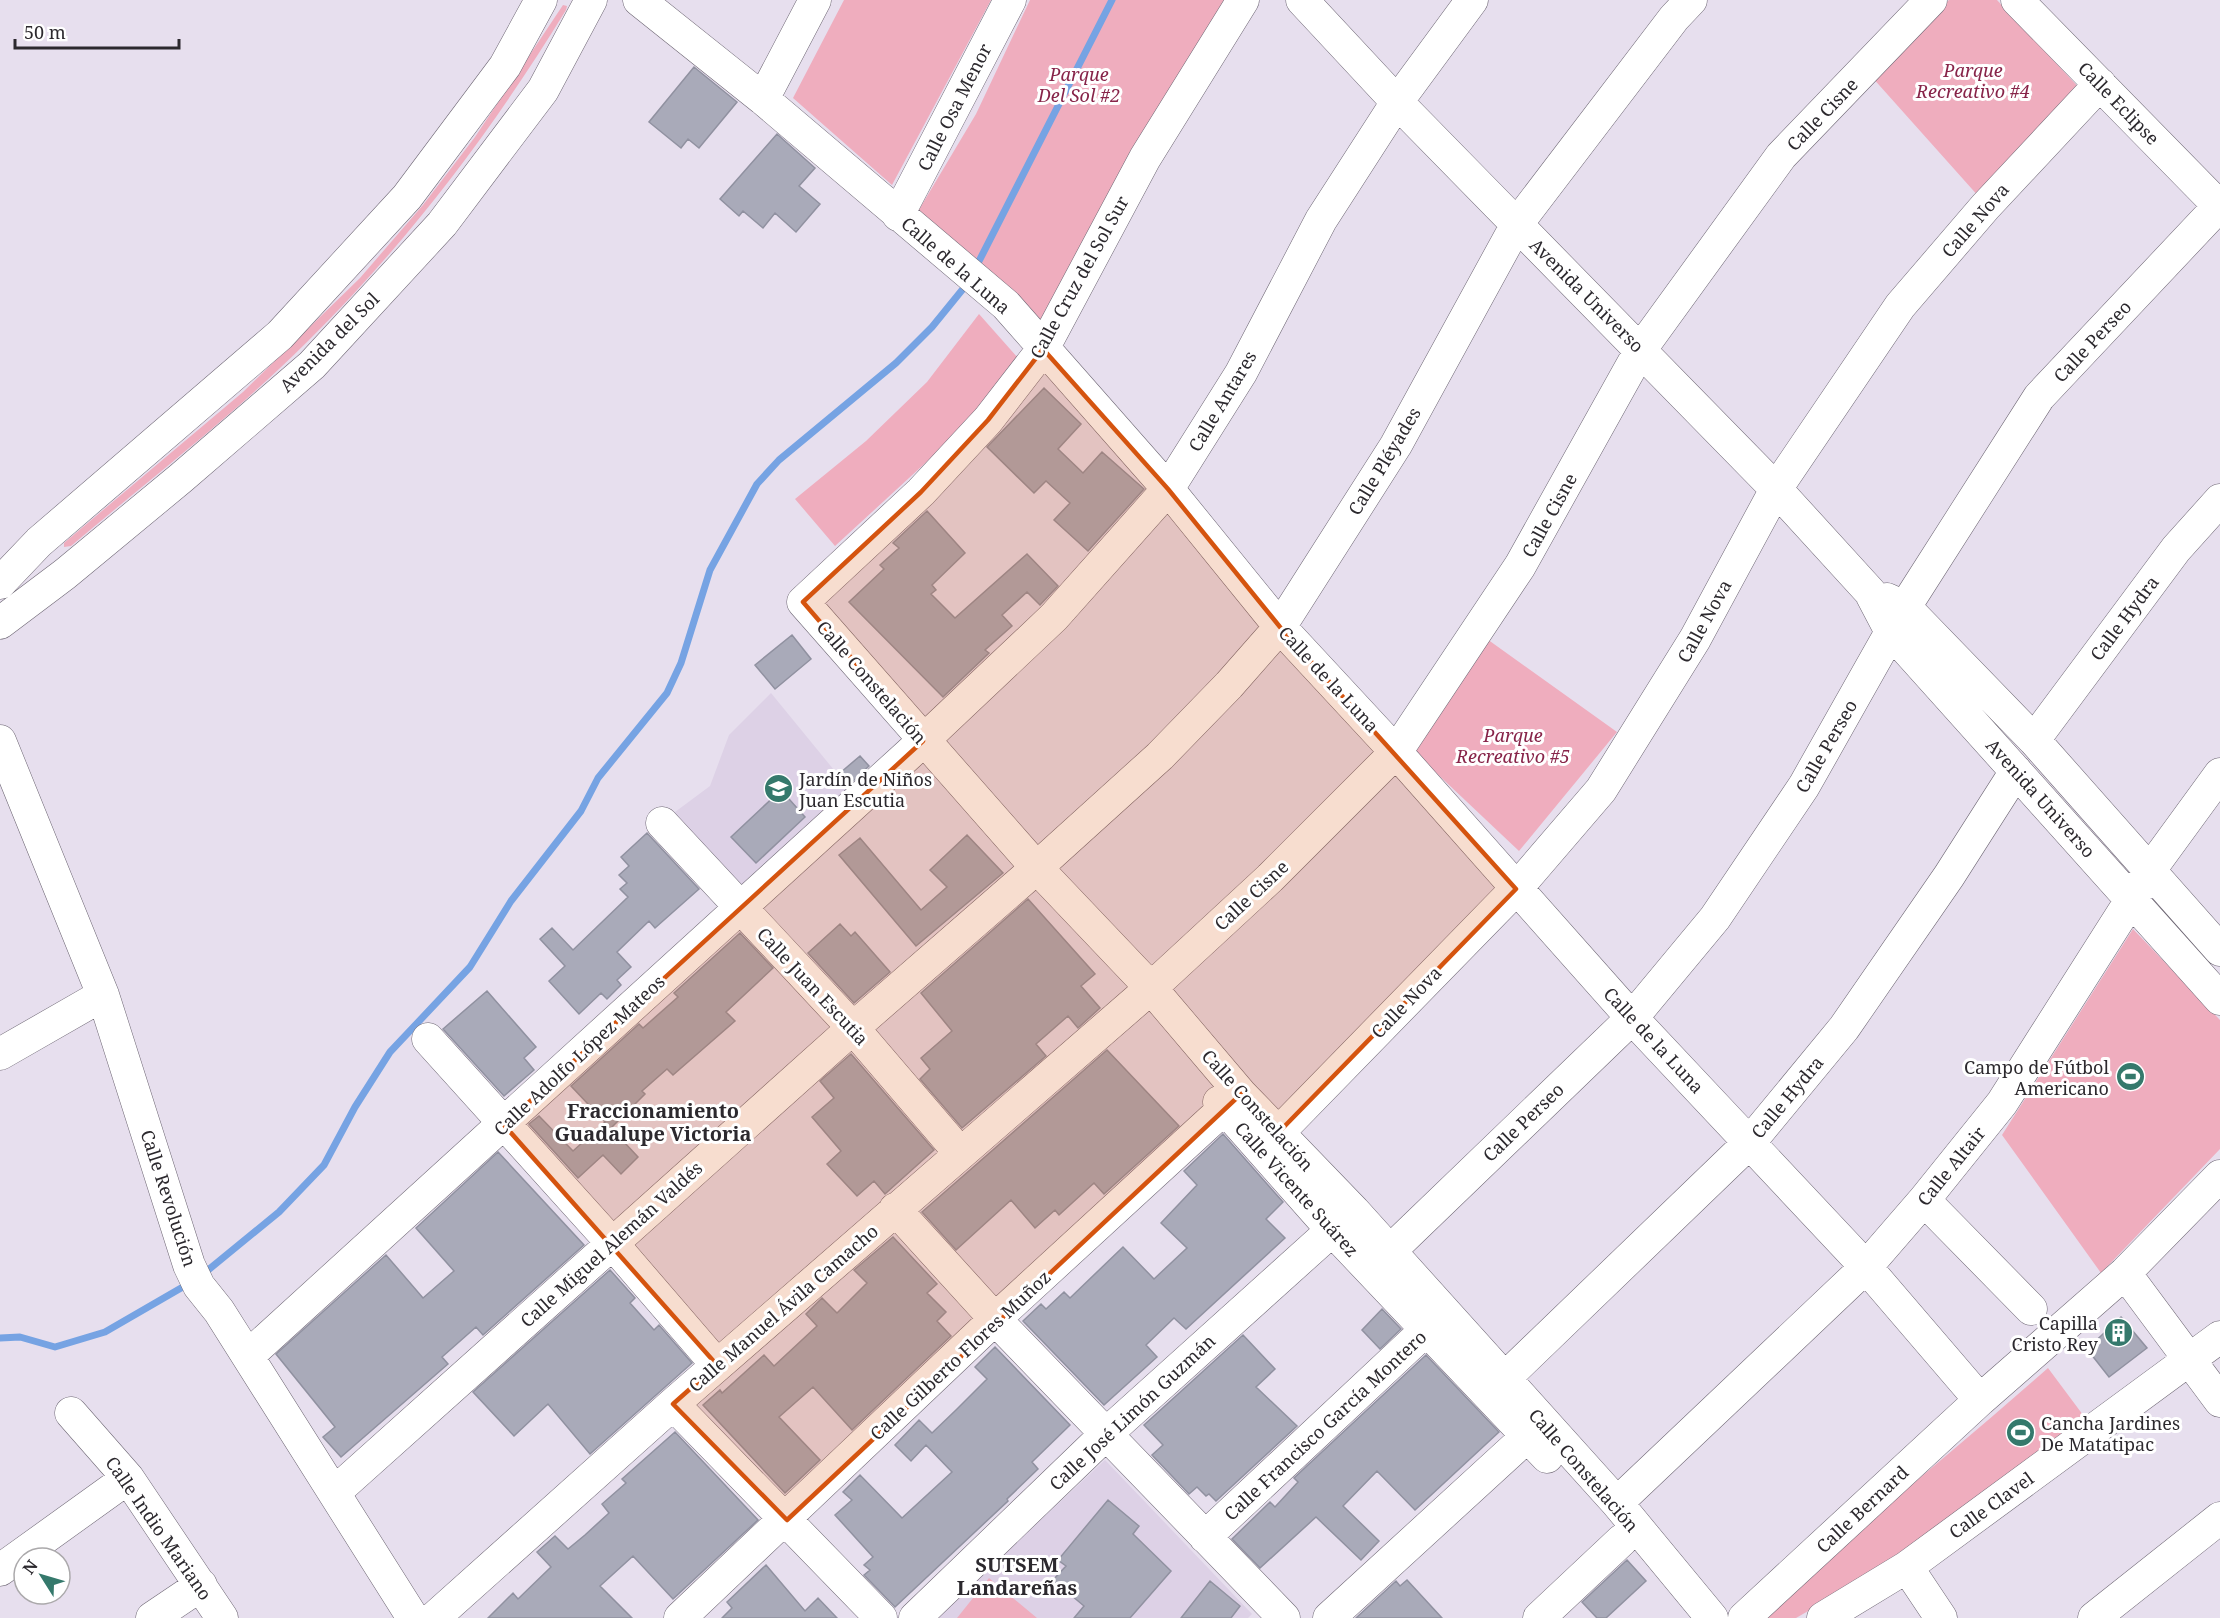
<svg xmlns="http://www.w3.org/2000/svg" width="2220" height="1618" viewBox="0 0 2220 1618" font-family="'Noto Serif',serif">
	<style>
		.built { fill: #ddd1e6 }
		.green { fill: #efadbe }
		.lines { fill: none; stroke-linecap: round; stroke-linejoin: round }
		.stream { stroke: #76a3e3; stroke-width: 7 }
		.building { fill: #a9aab9; stroke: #9091a0; stroke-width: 1.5 }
		.minor-casing { stroke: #6d6673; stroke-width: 33 }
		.minor { stroke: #fff; stroke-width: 32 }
		.marked { fill: #d5540f; fill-opacity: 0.2; stroke: #d5540f; stroke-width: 4.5; stroke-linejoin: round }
		.labels { text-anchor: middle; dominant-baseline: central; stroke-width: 6; stroke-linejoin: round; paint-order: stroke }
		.park-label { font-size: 18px; font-style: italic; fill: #872449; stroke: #fff }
		.street-label { font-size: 18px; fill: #2c292e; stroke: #fff }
		.poi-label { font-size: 18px; fill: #2c292e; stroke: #fff; text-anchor: start }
		.neighbourhood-label { font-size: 20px; font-weight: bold; fill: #2c292e; stroke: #fff }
	</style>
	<rect width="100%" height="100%" fill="#e7dfee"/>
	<path class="built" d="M771,693L852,792L741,888L671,815L710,786L729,735Z
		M1105,1460L1252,1614L1248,1618H936Z"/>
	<path class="green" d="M844,0H991L892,185L793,98Z
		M1030,0H1226L1041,325L917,213L976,114Z
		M1949,0H1997L2083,92L1980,198L1871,76Z
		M563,5L567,6L566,10C492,131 408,242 307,342C234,415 150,479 71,546L64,547V543L243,392L360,278L423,205L475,137Z
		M979,314L1019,359L958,433L835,546L795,499L866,441L927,382Z
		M1487,639L1617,732L1519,851L1413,751Z
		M2133,929L2220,1020V1149L2101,1273L2002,1135Z
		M2048,1368L2086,1419L1883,1568L1796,1618H1753C1851,1534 1951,1454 2048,1368Z
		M989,1578L1037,1618H957Z"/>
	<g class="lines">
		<path class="stream" d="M975,269L1112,0
			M202,1275L279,1212L324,1165L355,1107L390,1052L470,967L511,901L581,811L598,778L667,693L681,663L710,570L757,484L779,460L896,363L932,327L967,284
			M0,1338L20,1337L55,1347L105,1332L188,1284"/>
	</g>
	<path class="building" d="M694,67L737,102L699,148L688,139L681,148L649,122Z
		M777,134L815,168L799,186L820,204L796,232L775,213L763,228L743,211L739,216L720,199Z
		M1044,388L1081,424L1058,449L1083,473L1102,452L1144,489L1088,551L1054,520L1070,503L1046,481L1034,493L987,447Z
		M927,511L965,553L932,585L936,590L931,594L955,618L1027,554L1058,586L1040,605L1027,592L1002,615L1012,626L985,650L989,653L943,697L849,602L884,569L880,565L899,548L893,543Z
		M792,635L811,659L775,689L755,665Z
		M860,756L869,766L850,784L840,773Z
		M781,790L805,817L756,863L731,837Z
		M647,833L699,889L655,928L649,921L617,952L631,967L617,980L621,985L607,999L601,993L579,1014L549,981L565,966L540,939L552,928L573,950L628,897L620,889L627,883L619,875L629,866L621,857Z
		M967,835L1003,873L916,946L839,855L860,838L921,910L947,887L930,870Z
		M1028,899L1095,974L1081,986L1100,1008L1078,1028L1068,1016L1036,1044L1046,1056L962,1128L920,1079L930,1069L921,1058L952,1031L921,993Z
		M840,924L851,936L855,932L890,972L854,1003L808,953Z
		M740,933L773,968L726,1012L735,1021L673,1075L667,1069L642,1091L645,1094L611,1128L638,1157L621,1174L603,1155L578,1178L529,1124L539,1116L573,1151L605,1122L571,1086L639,1024L643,1028L678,997L674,993Z
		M487,991L536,1047L524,1058L534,1070L504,1096L443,1029Z
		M1107,1050L1179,1126L1104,1194L1094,1183L1059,1215L1055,1210L1035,1228L1011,1200L956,1250L922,1212Z
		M851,1054L934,1150L885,1194L874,1181L857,1196L827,1164L841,1151L812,1117L834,1098L820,1081Z
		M1223,1134L1283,1202L1266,1219L1285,1238L1186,1329L1174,1318L1146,1345L1157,1357L1104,1405L1023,1321L1041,1304L1046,1309L1064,1292L1070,1298L1123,1247L1154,1279L1187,1248L1161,1223L1197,1185L1184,1171Z
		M498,1152L584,1245L483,1335L476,1327L442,1357L448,1364L341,1457L323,1437L335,1427L276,1354L386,1255L423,1298L454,1271L416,1228Z
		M893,1237L937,1284L927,1293L946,1312L937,1321L951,1336L852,1430L813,1387L779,1417L820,1460L785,1493L703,1405L720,1390L722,1393L764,1355L774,1366L817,1326L806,1314L822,1298L837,1313L867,1283L854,1270Z
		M610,1270L635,1298L630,1303L654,1330L659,1325L692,1363L590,1454L548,1404L514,1436L473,1392Z
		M1382,1309L1401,1329L1380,1349L1362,1330Z
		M2121,1317L2147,1348L2109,1377L2087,1349Z
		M1243,1335L1275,1369L1256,1387L1297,1426L1216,1501L1209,1494L1206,1496L1197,1487L1189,1494L1152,1455L1163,1445L1144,1425Z
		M995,1347L1070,1425L1032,1462L1038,1469L1007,1499L1008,1501L895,1607L864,1575L870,1570L864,1565L873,1557L835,1515L852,1500L843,1492L860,1475L902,1518L952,1472L926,1445L911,1461L895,1445L919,1420L932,1433L956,1410L987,1379L975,1367Z
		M1426,1355L1499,1432L1415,1510L1377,1471L1343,1506L1379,1541L1361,1560L1316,1517L1260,1568L1232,1539L1270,1502L1275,1507L1298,1482L1294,1478Z
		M675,1432L758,1520L673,1599L633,1556L600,1586L632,1618H488L513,1593L518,1599L551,1567L537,1552L555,1536L568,1549L585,1535L609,1513L602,1504L626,1483L622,1479Z
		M1108,1500L1139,1526L1133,1534L1171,1571L1130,1618H1074L1084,1606L1053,1580L1066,1566L1058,1560Z
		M1627,1560L1646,1581L1606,1618H1597L1582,1602Z
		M766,1565L805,1611L818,1598L837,1618H722L732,1608L727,1602Z
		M1407,1580L1442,1618H1356L1396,1581L1400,1586Z
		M1210,1581L1240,1606L1231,1618H1181Z"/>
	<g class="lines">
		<defs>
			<path id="minor" d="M639,0L763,99L1006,305L1168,489L1280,627L1396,752L1632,1018L1866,1267L1980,1400
				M1243,0L1145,158L1043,349L988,420L921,492L803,602L1036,867L1151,988L1241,1094L1354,1211L1617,1503L1712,1618
				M1302,0L1397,102L1776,489L1870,592L1891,632L2220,999
				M2017,0L2220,207
				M763,99L815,0
				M898,215L1010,0
				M0,583L39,542L280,335L407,197L505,66L541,0
				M1887,599L1905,607L2034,740L2220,950
				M0,623L65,574L181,478L312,365L442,224L543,90L591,0
				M2034,740L2176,549L2220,500
				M0,741L103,995L189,1265L199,1286L219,1311L413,1618
				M662,823L853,1028L960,1153
				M428,1039L612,1243L717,1365
				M0,1054L103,995
				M1219,1102L1332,1230L1547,1457
				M1277,1134L1516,889L1601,790L1695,639L1776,489L1900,306L1985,207L2100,84
				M1924,1200L2031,1309
				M895,1209L995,1319L1284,1618
				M1390,1251L1632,1018L1715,918L1804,786L1905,607L2039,397L2219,206
				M2125,1273L2220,1401
				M248,1356L909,754L1054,617L1168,489L1241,373L1321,220L1397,102L1472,0
				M1505,1378L1750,1142L1844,1028L1949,876L2016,771
				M673,1404L881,1618
				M71,1413L128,1478L222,1618
				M335,1492L853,1028L1024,879L1160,756L1229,685L1280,627L1396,445L1517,224L1674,18L1691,0
				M1617,1503L1866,1267L1924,1200L2002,1103L2150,870L2220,774
				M1205,1537L1443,1314
				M1907,1567L1941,1618
				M0,1570L128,1478
				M152,1618L201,1585
				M434,1618L673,1404L1151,988L1270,878L1396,752L1520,566L1641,349L1781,156L1931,0
				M680,1618L995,1319L1240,1094
				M915,1618L1106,1434L1348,1216
				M1329,1618L1543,1422
				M1539,1618L1622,1540
				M1744,1618L1980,1400L2125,1273L2220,1176
				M1823,1618L1907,1567L2220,1337
				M2094,1618L2220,1518"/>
		</defs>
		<use href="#minor" class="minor-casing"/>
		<use href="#minor" class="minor"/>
	</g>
	<path class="marked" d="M1043,349L1168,489L1280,627L1516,889L1277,1134L1241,1094L787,1520L673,1404L717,1365L504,1125L923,741L803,602L921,492L988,420Z"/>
	<defs>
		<symbol id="school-disc" viewBox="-11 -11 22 22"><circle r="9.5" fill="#35796c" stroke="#fff"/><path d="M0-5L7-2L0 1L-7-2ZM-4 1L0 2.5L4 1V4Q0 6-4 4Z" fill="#fff"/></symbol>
		<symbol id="stadium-disc" viewBox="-11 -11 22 22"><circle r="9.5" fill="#35796c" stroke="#fff"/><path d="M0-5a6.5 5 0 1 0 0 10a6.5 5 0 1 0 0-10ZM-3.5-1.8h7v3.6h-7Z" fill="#fff"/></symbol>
		<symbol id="building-disc" viewBox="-11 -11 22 22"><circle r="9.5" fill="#35796c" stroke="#fff"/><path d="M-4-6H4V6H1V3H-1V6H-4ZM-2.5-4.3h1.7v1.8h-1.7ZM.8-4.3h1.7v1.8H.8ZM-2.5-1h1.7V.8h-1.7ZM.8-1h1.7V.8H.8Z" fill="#fff"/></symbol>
	</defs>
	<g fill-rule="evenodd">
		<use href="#school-disc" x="762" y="772" width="33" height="33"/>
		<use href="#stadium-disc" x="2114" y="1060" width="33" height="33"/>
		<use href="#building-disc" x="2102" y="1316" width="33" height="33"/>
		<use href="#stadium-disc" x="2004" y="1416" width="33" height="33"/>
	</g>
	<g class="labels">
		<g class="park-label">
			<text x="1973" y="70">Parque<tspan x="1973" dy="21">Recreativo #4</tspan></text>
			<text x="1079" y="74">Parque<tspan x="1079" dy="21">Del Sol #2</tspan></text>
			<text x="1513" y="735">Parque<tspan x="1513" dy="21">Recreativo #5</tspan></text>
		</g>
		<g class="street-label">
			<text transform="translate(2119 103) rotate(46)">Calle Eclipse</text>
			<text transform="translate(954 107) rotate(-63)">Calle Osa Menor</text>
			<text transform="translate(1822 114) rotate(-46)">Calle Cisne</text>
			<text transform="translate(1975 220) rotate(-49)">Calle Nova</text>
			<text transform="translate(956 265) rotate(41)">Calle de la Luna</text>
			<text transform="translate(1079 277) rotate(-61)">Calle Cruz del Sol Sur</text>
			<text transform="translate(1587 295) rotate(45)">Avenida Universo</text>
			<text transform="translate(2092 341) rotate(-47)">Calle Perseo</text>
			<text transform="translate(329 342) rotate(-45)">Avenida del Sol</text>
			<text transform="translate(1222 401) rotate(-59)">Calle Antares</text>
			<text transform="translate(1384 461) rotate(-59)">Calle Pléyades</text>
			<text transform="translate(1549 515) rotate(-61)">Calle Cisne</text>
			<text transform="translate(2124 618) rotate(-53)">Calle Hydra</text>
			<text transform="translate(1704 621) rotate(-61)">Calle Nova</text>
			<text transform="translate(1329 679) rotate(47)">Calle de la Luna</text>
			<text transform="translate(872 682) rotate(49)">Calle Constelación</text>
			<text transform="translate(1826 746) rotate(-60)">Calle Perseo</text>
			<text transform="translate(2041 798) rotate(48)">Avenida Universo</text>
			<text transform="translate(1251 895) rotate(-43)">Calle Cisne</text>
			<text transform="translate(813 986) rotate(47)">Calle Juan Escutia</text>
			<text transform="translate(1406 1002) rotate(-46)">Calle Nova</text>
			<text transform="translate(1654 1040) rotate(47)">Calle de la Luna</text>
			<text transform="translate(579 1055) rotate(-43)">Calle Adolfo López Mateos</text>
			<text transform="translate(1787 1097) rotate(-50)">Calle Hydra</text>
			<text transform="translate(1258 1110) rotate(48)">Calle Constelación</text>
			<text transform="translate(1523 1122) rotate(-44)">Calle Perseo</text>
			<text transform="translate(1951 1166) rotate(-51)">Calle Altair</text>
			<text transform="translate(1297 1189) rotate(48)">Calle Vicente Suárez</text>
			<text transform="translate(169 1198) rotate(72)">Calle Revolución</text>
			<text transform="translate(611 1244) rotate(-42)">Calle Miguel Alemán Valdés</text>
			<text transform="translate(783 1308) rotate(-41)">Calle Manuel Ávila Camacho</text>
			<text transform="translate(960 1355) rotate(-43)">Calle Gilberto Flores Muñoz</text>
			<text transform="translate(1132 1412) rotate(-43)">Calle José Limón Guzmán</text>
			<text transform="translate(1325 1425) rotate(-43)">Calle Francisco García Montero</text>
			<text transform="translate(1584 1470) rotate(49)">Calle Constelación</text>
			<text transform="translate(1991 1505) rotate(-36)">Calle Clavel</text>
			<text transform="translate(1862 1509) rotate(-43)">Calle Bernard</text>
			<text transform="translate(159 1528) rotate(55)">Calle Indio Mariano</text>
		</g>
		<g class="poi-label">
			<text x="799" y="779">Jardín de Niños<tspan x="799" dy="21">Juan Escutia</tspan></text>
			<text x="2109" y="1067" text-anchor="end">Campo de Fútbol<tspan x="2109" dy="21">Americano</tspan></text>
			<text x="2098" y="1323" text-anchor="end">Capilla<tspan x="2098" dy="21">Cristo Rey</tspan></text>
			<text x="2041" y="1423">Cancha Jardines<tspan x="2041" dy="21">De Matatipac</tspan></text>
		</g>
		<g class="neighbourhood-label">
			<text x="653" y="1110">Fraccionamiento<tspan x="653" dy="23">Guadalupe Victoria</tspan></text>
			<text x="1017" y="1564">SUTSEM<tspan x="1017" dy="23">Landareñas</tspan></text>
		</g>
	</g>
	<g transform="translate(42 1576) rotate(307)"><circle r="28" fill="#ffffff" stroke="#aba9ab" stroke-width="1.5"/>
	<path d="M0-4.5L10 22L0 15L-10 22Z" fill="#35796c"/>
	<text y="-9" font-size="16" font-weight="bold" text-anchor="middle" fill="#2c292e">N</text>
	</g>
	<path d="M15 39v9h164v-9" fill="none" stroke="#2c292e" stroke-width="3"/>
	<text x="24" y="39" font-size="18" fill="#2c292e" stroke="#ffffff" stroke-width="4.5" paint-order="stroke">50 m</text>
</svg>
